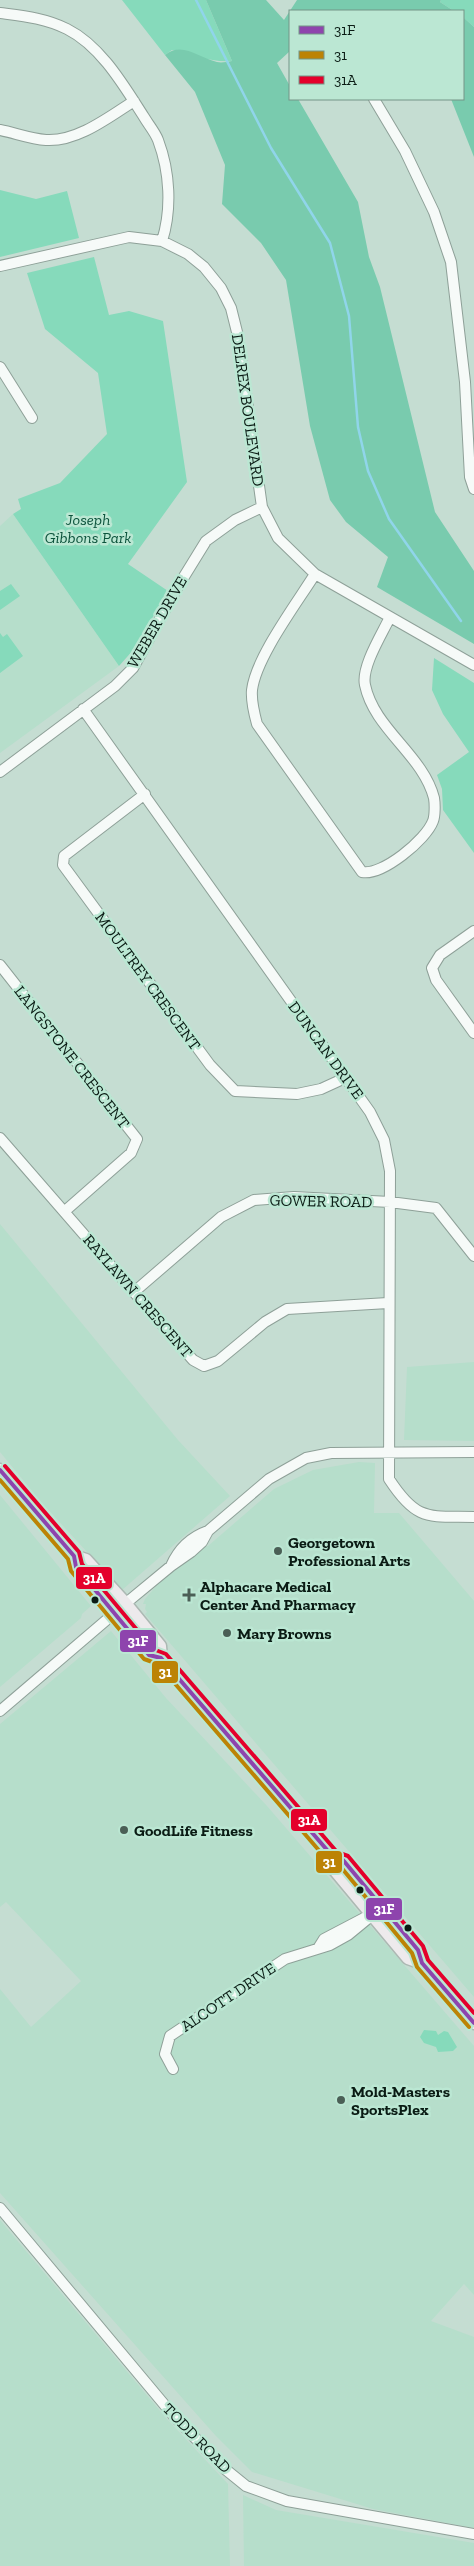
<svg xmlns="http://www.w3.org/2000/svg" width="474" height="2566" viewBox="0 0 474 2566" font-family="'Zilla Slab',serif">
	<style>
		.built { fill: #b6decb }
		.green { fill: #86dabb }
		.forest { fill: #79cbae }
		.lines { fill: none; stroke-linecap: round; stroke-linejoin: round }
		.stream { stroke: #90d5ea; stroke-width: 2.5 }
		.minor-casing { stroke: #8ea098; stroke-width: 12 }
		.major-casing { stroke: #acb9b3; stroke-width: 15 }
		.minor { stroke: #f6faf8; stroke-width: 10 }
		.major { stroke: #edeaec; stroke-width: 12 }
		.bus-1-casing { stroke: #bbe7d3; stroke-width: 8 }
		.bus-2-casing { stroke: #bbe7d3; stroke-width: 8 }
		.bus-3-casing { stroke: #bbe7d3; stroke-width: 8 }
		.bus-1 { stroke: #8e44ad; stroke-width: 4 }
		.bus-2 { stroke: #bc8305; stroke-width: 4 }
		.bus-3 { stroke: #e4002b; stroke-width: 4 }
		.poi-dot { fill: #4b5f56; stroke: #bbe7d3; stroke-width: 2 }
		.bus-dot { fill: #0a1b14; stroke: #bbe7d3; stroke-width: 2 }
		.labels { text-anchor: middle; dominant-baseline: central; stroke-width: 5; stroke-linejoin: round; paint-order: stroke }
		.street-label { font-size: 16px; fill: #0a1b14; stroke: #bbe7d3 }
		.park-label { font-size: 16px; font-style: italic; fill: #0c533c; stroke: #bbe7d3 }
		.poi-label { font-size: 16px; font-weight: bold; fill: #0a1b14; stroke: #bbe7d3; text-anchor: start }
		.line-badge { stroke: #bbe7d3; stroke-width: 2 }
		.badge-label { font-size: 14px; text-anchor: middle; font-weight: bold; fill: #fff }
	</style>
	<rect width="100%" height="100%" fill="#c5ddd2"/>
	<path class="built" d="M13,514L119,666L0,753V526Z
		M0,1224L178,1440L230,1496L122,1590L42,1503L0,1452Z
		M474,1362V1441L404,1440L407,1367Z
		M359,1462L375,1463L374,1513H399L474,1601V1997L145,1614L147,1612L145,1609L146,1604H143L145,1599L158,1584L199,1548L208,1546L274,1489L313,1470Z
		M0,1495L91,1606L82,1614L81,1618L0,1687Z
		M111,1631L166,1698L267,1806L474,2046V2295L464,2284L431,2321L474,2337V2528L373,2509L252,2472L216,2436L0,2193V1989L31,2027L81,1981L6,1902L0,1907V1724Z
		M0,2220L166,2418L228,2484L230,2566H0Z
		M243,2495L276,2510L474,2543V2566H244Z"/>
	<path class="green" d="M122,0H206L232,61C212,63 192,54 172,50L165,55Z
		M441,0H474V27L463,17V11H454L440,2Z
		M0,190L36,199L67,191L79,238L0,257Z
		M94,257L109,315L129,311L163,321L187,482L128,564L168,591L135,648L119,666L13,514L21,509L18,499L60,483L107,434L98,373L45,329L27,273Z
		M11,584L20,596L0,610V591Z
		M0,633L3,637L7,634L23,656L0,673Z
		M434,658L474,683V853L443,810L442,789L437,775L469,752L443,714L432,690Z
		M424,2030L436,2031L438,2035L444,2031L448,2032L457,2047L453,2051L438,2052L436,2047L424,2043L420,2037Z"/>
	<path class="forest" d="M206,0H266L284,20L297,0H441L440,2L454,11H290V51L277,63L290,86V99H298L358,202L369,257L380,287L435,512L474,571V644L377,587L388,557L346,522L330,500L310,426L286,280L261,243L222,204L225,165L195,92L165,55C182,41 199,58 217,62C221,63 227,62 232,61Z
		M463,17L474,27V157L451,99H463Z"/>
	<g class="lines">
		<path class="stream" d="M196,0L271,148L330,243L349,316L358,427L368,471L389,519L461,621"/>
		<defs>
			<path id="minor" d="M0,13C23,16 45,18 67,29C101,46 124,86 144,117C148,124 155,132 158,140C170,172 172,209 162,241
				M374,99L405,151L434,212L451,262L465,382L470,477L474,489
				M0,130C15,133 31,139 46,140C77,142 109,117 134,101
				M0,266L129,237L162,241L188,254L204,267L221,288L231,308L238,336L262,507L278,538L315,574L474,665
				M0,367L32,418
				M315,574C297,603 256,657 252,690C251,701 254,713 257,724L362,872C382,876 426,840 433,821C435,816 435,804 434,798C423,755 374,729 365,685C361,667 382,634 390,617
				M83,709L370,1112L384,1140L390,1171L389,1479C417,1522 428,1516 474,1517
				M0,772L115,686L133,668L177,588L206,541L235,520L262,507
				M145,794L64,856L63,865L210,1065L235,1091L297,1094L321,1089L345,1078
				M474,931L440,955L432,968L436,980L474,1033
				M0,965L137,1139L131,1153L65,1211
				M0,1138L193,1360L204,1366L218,1361L265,1322L287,1309L388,1303
				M134,1292L221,1217L254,1200L294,1197L390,1202L436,1208L474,1256
				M171,1566C178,1550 191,1537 208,1531
				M0,1711L131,1599L171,1566L191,1552L202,1542L208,1531L269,1479L306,1458L331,1453L474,1452
				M319,1947L324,1939L366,1917
				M173,2069L165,2054L170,2036L285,1959L330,1945L348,1935L382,1907
				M0,2208L173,2415L225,2469L246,2486L287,2501L474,2534"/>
			<path id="major" d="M0,1470L74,1556L76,1567L149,1655L161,1658L334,1858L343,1860L373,1895L418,1950L422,1963L474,2023
				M74,1556L86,1560L125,1603L160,1646L161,1658
				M334,1858V1869L408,1958L422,1963"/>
		</defs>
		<use href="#minor" class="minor-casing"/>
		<use href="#major" class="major-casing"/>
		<use href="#minor" class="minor"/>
		<use href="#major" class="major"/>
		<defs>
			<path id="bus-1" d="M0,1470L74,1556L76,1567L149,1655L161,1658L334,1858L343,1860L418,1950L422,1963L474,2023"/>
			<path id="bus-2" d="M0,1480L68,1559L71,1571L144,1659L158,1664L329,1862L340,1866L412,1953L417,1967L469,2027"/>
			<path id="bus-3" d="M5,1466L79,1552L82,1564L153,1649L166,1654L337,1852L348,1856L423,1946L428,1960L474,2013"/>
		</defs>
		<use href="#bus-1" class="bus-1-casing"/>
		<use href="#bus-2" class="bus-2-casing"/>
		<use href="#bus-3" class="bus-3-casing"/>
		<use href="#bus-1" class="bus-1"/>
		<use href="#bus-2" class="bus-2"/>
		<use href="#bus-3" class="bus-3"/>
	</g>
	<g class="poi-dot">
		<circle cx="278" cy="1551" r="5"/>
		<path d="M186.5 1587.5h5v5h5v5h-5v5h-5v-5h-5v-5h5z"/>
		<circle cx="227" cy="1633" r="5"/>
		<circle cx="124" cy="1830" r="5"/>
		<circle cx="341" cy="2100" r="5"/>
	</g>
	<g class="bus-dot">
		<circle cx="95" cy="1600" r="4.5"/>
		<circle cx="360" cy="1890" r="4.5"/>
		<circle cx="408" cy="1928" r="4.5"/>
	</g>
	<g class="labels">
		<g class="street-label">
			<text transform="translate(248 410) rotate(82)">DELREX BOULEVARD</text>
			<text transform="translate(157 622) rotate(-60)">WEBER DRIVE</text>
			<text transform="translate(148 981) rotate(54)">MOULTREY CRESCENT</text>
			<text transform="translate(326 1050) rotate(54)">DUNCAN DRIVE</text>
			<text transform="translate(72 1057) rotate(52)">LANGSTONE CRESCENT</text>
			<text transform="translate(321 1201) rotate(1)">GOWER ROAD</text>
			<text transform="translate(138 1296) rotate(49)">RAYLAWN CRESCENT</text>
			<text transform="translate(228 1997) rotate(-34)">ALCOTT DRIVE</text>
			<text transform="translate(197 2438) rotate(46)">TODD ROAD</text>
		</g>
		<g class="park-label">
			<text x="88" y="519">Joseph<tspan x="88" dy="18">Gibbons Park</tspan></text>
		</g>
		<g class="poi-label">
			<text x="288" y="1542">Georgetown<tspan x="288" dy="18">Professional Arts</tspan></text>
			<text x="200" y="1586">Alphacare Medical<tspan x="200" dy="18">Center And Pharmacy</tspan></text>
			<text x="237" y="1633">Mary Browns</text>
			<text x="134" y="1830">GoodLife Fitness</text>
			<text x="351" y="2091">Mold-Masters<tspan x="351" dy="18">SportsPlex</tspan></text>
		</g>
	</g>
	<g class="line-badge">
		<rect x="75" y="1566" width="38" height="24" rx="5" fill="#e4002b"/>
		<rect x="119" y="1629" width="38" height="24" rx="5" fill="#8e44ad"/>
		<rect x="151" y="1660" width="28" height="24" rx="5" fill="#bc8305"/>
		<rect x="290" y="1808" width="38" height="24" rx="5" fill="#e4002b"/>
		<rect x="315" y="1850" width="28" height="24" rx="5" fill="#bc8305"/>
		<rect x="365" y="1897" width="38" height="24" rx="5" fill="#8e44ad"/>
	</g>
	<g class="badge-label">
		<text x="94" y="1583">31A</text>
		<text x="138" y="1646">31F</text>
		<text x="165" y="1677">31</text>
		<text x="309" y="1825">31A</text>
		<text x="329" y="1867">31</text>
		<text x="384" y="1914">31F</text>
	</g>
	<rect x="289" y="10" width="175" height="90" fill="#bbe7d3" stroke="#749587"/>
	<rect x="299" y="26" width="25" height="8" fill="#8e44ad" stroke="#749587"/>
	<text x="334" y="35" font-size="15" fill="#0a1b14">31F</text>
	<rect x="299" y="51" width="25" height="8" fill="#bc8305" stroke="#749587"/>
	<text x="334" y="60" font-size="15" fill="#0a1b14">31</text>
	<rect x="299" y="76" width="25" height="8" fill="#e4002b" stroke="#749587"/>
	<text x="334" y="85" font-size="15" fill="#0a1b14">31A</text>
</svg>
